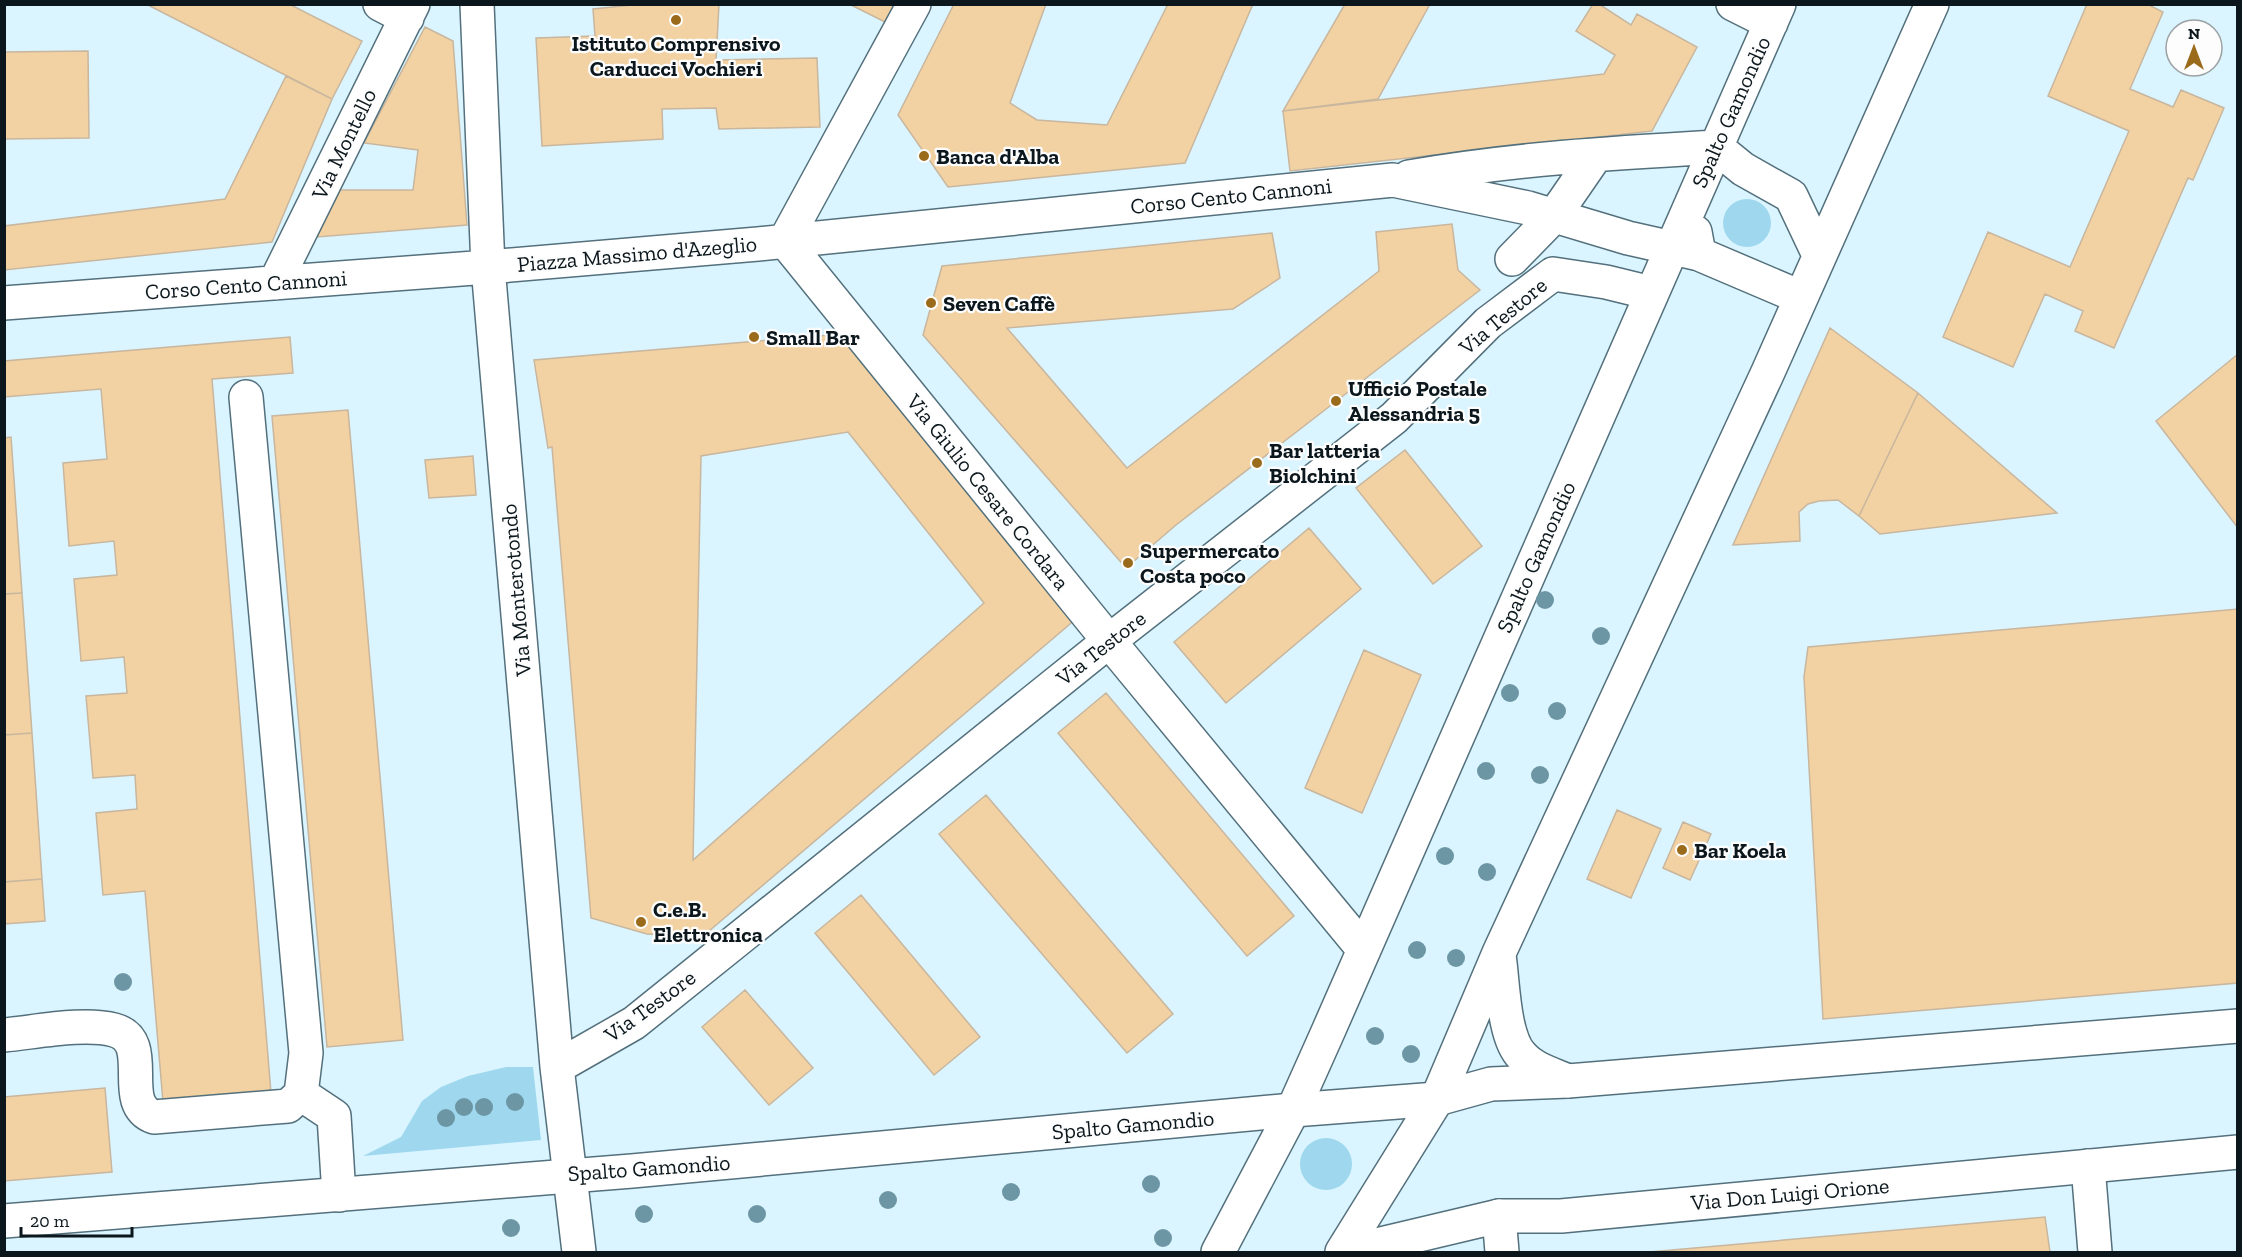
<svg xmlns="http://www.w3.org/2000/svg" width="2242" height="1257" viewBox="0 0 2242 1257" font-family="'Zilla Slab',serif">
	<style>
		.green { fill: #9fd8ee }
		.building { fill: #f2d2a3; stroke: #c8b69e; stroke-width: 1.5; fill-rule: evenodd }
		.lines { fill: none; stroke-linecap: round; stroke-linejoin: round }
		.minor-casing { stroke: #53707c; stroke-width: 36 }
		.major-casing { stroke: #53707c; stroke-width: 36 }
		.minor { stroke: #fff; stroke-width: 33 }
		.major { stroke: #fff; stroke-width: 33 }
		.tree { fill: #6d96a4 }
		.poi-dot { fill: #996b1b; stroke: #fdfdfd; stroke-width: 2 }
		.labels { text-anchor: middle; dominant-baseline: central; stroke-width: 4.5; stroke-linejoin: round; paint-order: stroke }
		.poi-label { font-size: 22px; font-weight: bold; fill: #0b171c; stroke: #fdfdfd; text-anchor: start }
		.street-label { font-size: 22px; fill: #0b171c; stroke: #fdfdfd }
	</style>
	<rect width="100%" height="100%" fill="#daf5ff"/>
	<path class="green" d="M1723 223a24 24 0 1 1 48 0a24 24 0 1 1-48 0Z
		M506,1067H533L541,1140L363,1156L401,1137L422,1101L441,1087L468,1076Z
		M1300 1164a26 26 0 1 1 52 0a26 26 0 1 1-52 0Z"/>
	<path class="building" d="M146,4H289L362,41L332,99Z
		M642,4H719L716,60L817,58L820,127L719,129L716,108L662,109L663,139L542,146L536,38L595,36L593,9Z
		M849,4H897L887,23Z
		M954,4H1046L1010,103L1037,120L1107,125L1168,4H1253L1185,163L948,187L898,115Z
		M1345,4H1430L1378,99L1283,111Z
		M1593,4H1599L1631,25L1637,14L1697,47L1652,131L1290,171L1283,111L1604,74L1615,55L1576,31Z
		M2087,4H2147L2163,12L2130,89L2173,107L2181,90L2224,108L2193,180L2188,178L2114,348L2075,331L2083,311L2045,294L2013,367L1943,337L1988,232L2070,267L2129,131L2048,96Z
		M425,27L453,41L467,225L317,237L337,190H413L418,150L364,143Z
		M88,51L89,138L4,139V52Z
		M286,76L332,99L272,242L4,270V226L225,199Z
		M1452,224L1458,270L1480,290L1176,525L1126,568L923,335L942,266L1272,233L1280,278L1233,309L1007,328L1127,468L1379,271L1376,232Z
		M1830,328L1918,393L1859,516L1838,500L1819,501L1808,504L1799,512L1800,541L1733,545Z
		M853,333L1083,613L702,937L647,934L591,918L552,447L548,448L534,360ZM848,432L984,603L693,860L701,456Z
		M290,337L293,373L212,379L271,1093L163,1102L145,891L103,895L96,813L137,809L135,775L93,778L86,696L127,693L124,657L81,661L74,579L117,575L114,541L69,546L63,463L107,459L101,389L4,397V361Z
		M2238,354V528L2156,421Z
		M1918,393L2057,513L1880,534L1859,516Z
		M348,410L403,1040L327,1047L272,416Z
		M11,437L22,593L4,594V438Z
		M1405,450L1482,546L1433,584L1356,488Z
		M473,456L476,495L429,498L425,460Z
		M1309,528L1361,589L1226,703L1174,642Z
		M22,593L32,733L4,735V594Z
		M2238,609V983L1823,1019L1804,677L1808,647Z
		M1364,650L1421,675L1362,813L1305,788Z
		M1106,693L1294,916L1247,956L1058,733Z
		M32,733L42,879L4,882V735Z
		M986,795L1173,1014L1127,1053L939,834Z
		M1617,810L1661,829L1631,898L1587,879Z
		M1683,822L1711,834L1690,880L1663,868Z
		M42,879L45,921L4,924V882Z
		M861,895L980,1037L934,1075L815,933Z
		M745,990L813,1068L769,1105L702,1027Z
		M105,1088L112,1172L4,1181V1097Z
		M2045,1217L2050,1252H1649Z"/>
	<g class="lines">
		<defs>
			<path id="minor" d="M380,4L407,18
				M477,4L488,267L557,1067L579,1252
				M1733,4L1771,23
				M1409,177C1511,159 1613,153 1716,147L1743,169L1791,196L1819,255
				M1695,232L1699,254L1800,297
				M785,241L1109,641L1364,950
				M785,241L914,4
				M1512,259L1554,216L1596,155
				M275,283L413,4
				M4,303L488,267L758,244L1393,180L1528,208L1628,238L1699,254
				M246,397L306,1053L301,1094
				M1499,955C1503,981 1503,1037 1522,1056C1533,1069 1552,1074 1568,1081
				M4,1035C36,1032 85,1022 114,1030C156,1041 116,1104 154,1117L288,1106L301,1094L334,1116L339,1195
				M557,1067L634,1023L1109,641L1394,418L1488,323L1553,274L1606,282L1651,293
				M2088,1166L2095,1252
				M1499,1216L1502,1252
				M1218,1252L1293,1110L1327,1034L1779,4
				M1342,1252L1437,1099L1499,953L1768,372L1932,4"/>
			<path id="major" d="M4,1221L632,1171L1293,1110L1437,1099L1491,1084L1568,1081L2238,1026
				M1347,1252L1499,1216H1561L2238,1152"/>
		</defs>
		<use href="#minor" class="minor-casing"/>
		<use href="#major" class="major-casing"/>
		<use href="#minor" class="minor"/>
		<use href="#major" class="major"/>
	</g>
	<g class="tree">
		<circle cx="1545" cy="600" r="9"/>
		<circle cx="1601" cy="636" r="9"/>
		<circle cx="1510" cy="693" r="9"/>
		<circle cx="1557" cy="711" r="9"/>
		<circle cx="1486" cy="771" r="9"/>
		<circle cx="1540" cy="775" r="9"/>
		<circle cx="1445" cy="856" r="9"/>
		<circle cx="1487" cy="872" r="9"/>
		<circle cx="1417" cy="950" r="9"/>
		<circle cx="1456" cy="958" r="9"/>
		<circle cx="123" cy="982" r="9"/>
		<circle cx="1375" cy="1036" r="9"/>
		<circle cx="1411" cy="1054" r="9"/>
		<circle cx="515" cy="1102" r="9"/>
		<circle cx="464" cy="1107" r="9"/>
		<circle cx="484" cy="1107" r="9"/>
		<circle cx="446" cy="1118" r="9"/>
		<circle cx="1151" cy="1184" r="9"/>
		<circle cx="1011" cy="1192" r="9"/>
		<circle cx="888" cy="1200" r="9"/>
		<circle cx="644" cy="1214" r="9"/>
		<circle cx="757" cy="1214" r="9"/>
		<circle cx="511" cy="1228" r="9"/>
		<circle cx="1163" cy="1238" r="9"/>
	</g>
	<g class="poi-dot">
		<circle cx="676" cy="20" r="6"/>
		<circle cx="924" cy="156" r="6"/>
		<circle cx="931" cy="303" r="6"/>
		<circle cx="754" cy="337" r="6"/>
		<circle cx="1336" cy="401" r="6"/>
		<circle cx="1257" cy="463" r="6"/>
		<circle cx="1128" cy="563" r="6"/>
		<circle cx="1682" cy="850" r="6"/>
		<circle cx="641" cy="922" r="6"/>
	</g>
	<g class="labels">
		<g class="poi-label">
			<text x="676" y="43" text-anchor="middle">Istituto Comprensivo<tspan x="676" dy="25">Carducci Vochieri</tspan></text>
			<text x="936" y="156">Banca d'Alba</text>
			<text x="943" y="303">Seven Caffè</text>
			<text x="766" y="337">Small Bar</text>
			<text x="1348" y="388">Ufficio Postale<tspan x="1348" dy="25">Alessandria 5</tspan></text>
			<text x="1269" y="450">Bar latteria<tspan x="1269" dy="25">Biolchini</tspan></text>
			<text x="1140" y="550">Supermercato<tspan x="1140" dy="25">Costa poco</tspan></text>
			<text x="1694" y="850">Bar Koela</text>
			<text x="653" y="909">C.e.B.<tspan x="653" dy="25">Elettronica</tspan></text>
		</g>
		<g class="street-label">
			<text transform="translate(1731 112) rotate(-66)">Spalto Gamondio</text>
			<text transform="translate(344 144) rotate(-64)">Via Montello</text>
			<text transform="translate(1231 196) rotate(-6)">Corso Cento Cannoni</text>
			<text transform="translate(637 254) rotate(-5)">Piazza Massimo d'Azeglio</text>
			<text transform="translate(246 285) rotate(-4)">Corso Cento Cannoni</text>
			<text transform="translate(1503 316) rotate(-40)">Via Testore</text>
			<text transform="translate(988 492) rotate(51)">Via Giulio Cesare Cordara</text>
			<text transform="translate(1536 557) rotate(-66)">Spalto Gamondio</text>
			<text transform="translate(516 590) rotate(-95)">Via Monterotondo</text>
			<text transform="translate(1101 648) rotate(-38)">Via Testore</text>
			<text transform="translate(650 1006) rotate(-36)">Via Testore</text>
			<text transform="translate(1133 1125) rotate(-5)">Spalto Gamondio</text>
			<text transform="translate(649 1168) rotate(-4)">Spalto Gamondio</text>
			<text transform="translate(1790 1194) rotate(-5)">Via Don Luigi Orione</text>
		</g>
	</g>
	<rect width="2242" height="1257" fill="none" stroke="#0b171c" stroke-width="12"/>
	<g transform="translate(2194 48)"><circle r="28" fill="#fdfdfd" stroke="#9ca1a3" stroke-width="1.5"/>
	<path d="M0-4.5L10 22L0 15L-10 22Z" fill="#996b1b"/>
	<text y="-9" font-size="16" font-weight="bold" text-anchor="middle" fill="#0b171c">N</text>
	</g>
	<path d="M21 1227v9h111v-9" fill="none" stroke="#0b171c" stroke-width="3"/>
	<text x="30" y="1227" font-size="18" fill="#0b171c" stroke="#fdfdfd" stroke-width="4.5" paint-order="stroke">20 m</text>
</svg>
